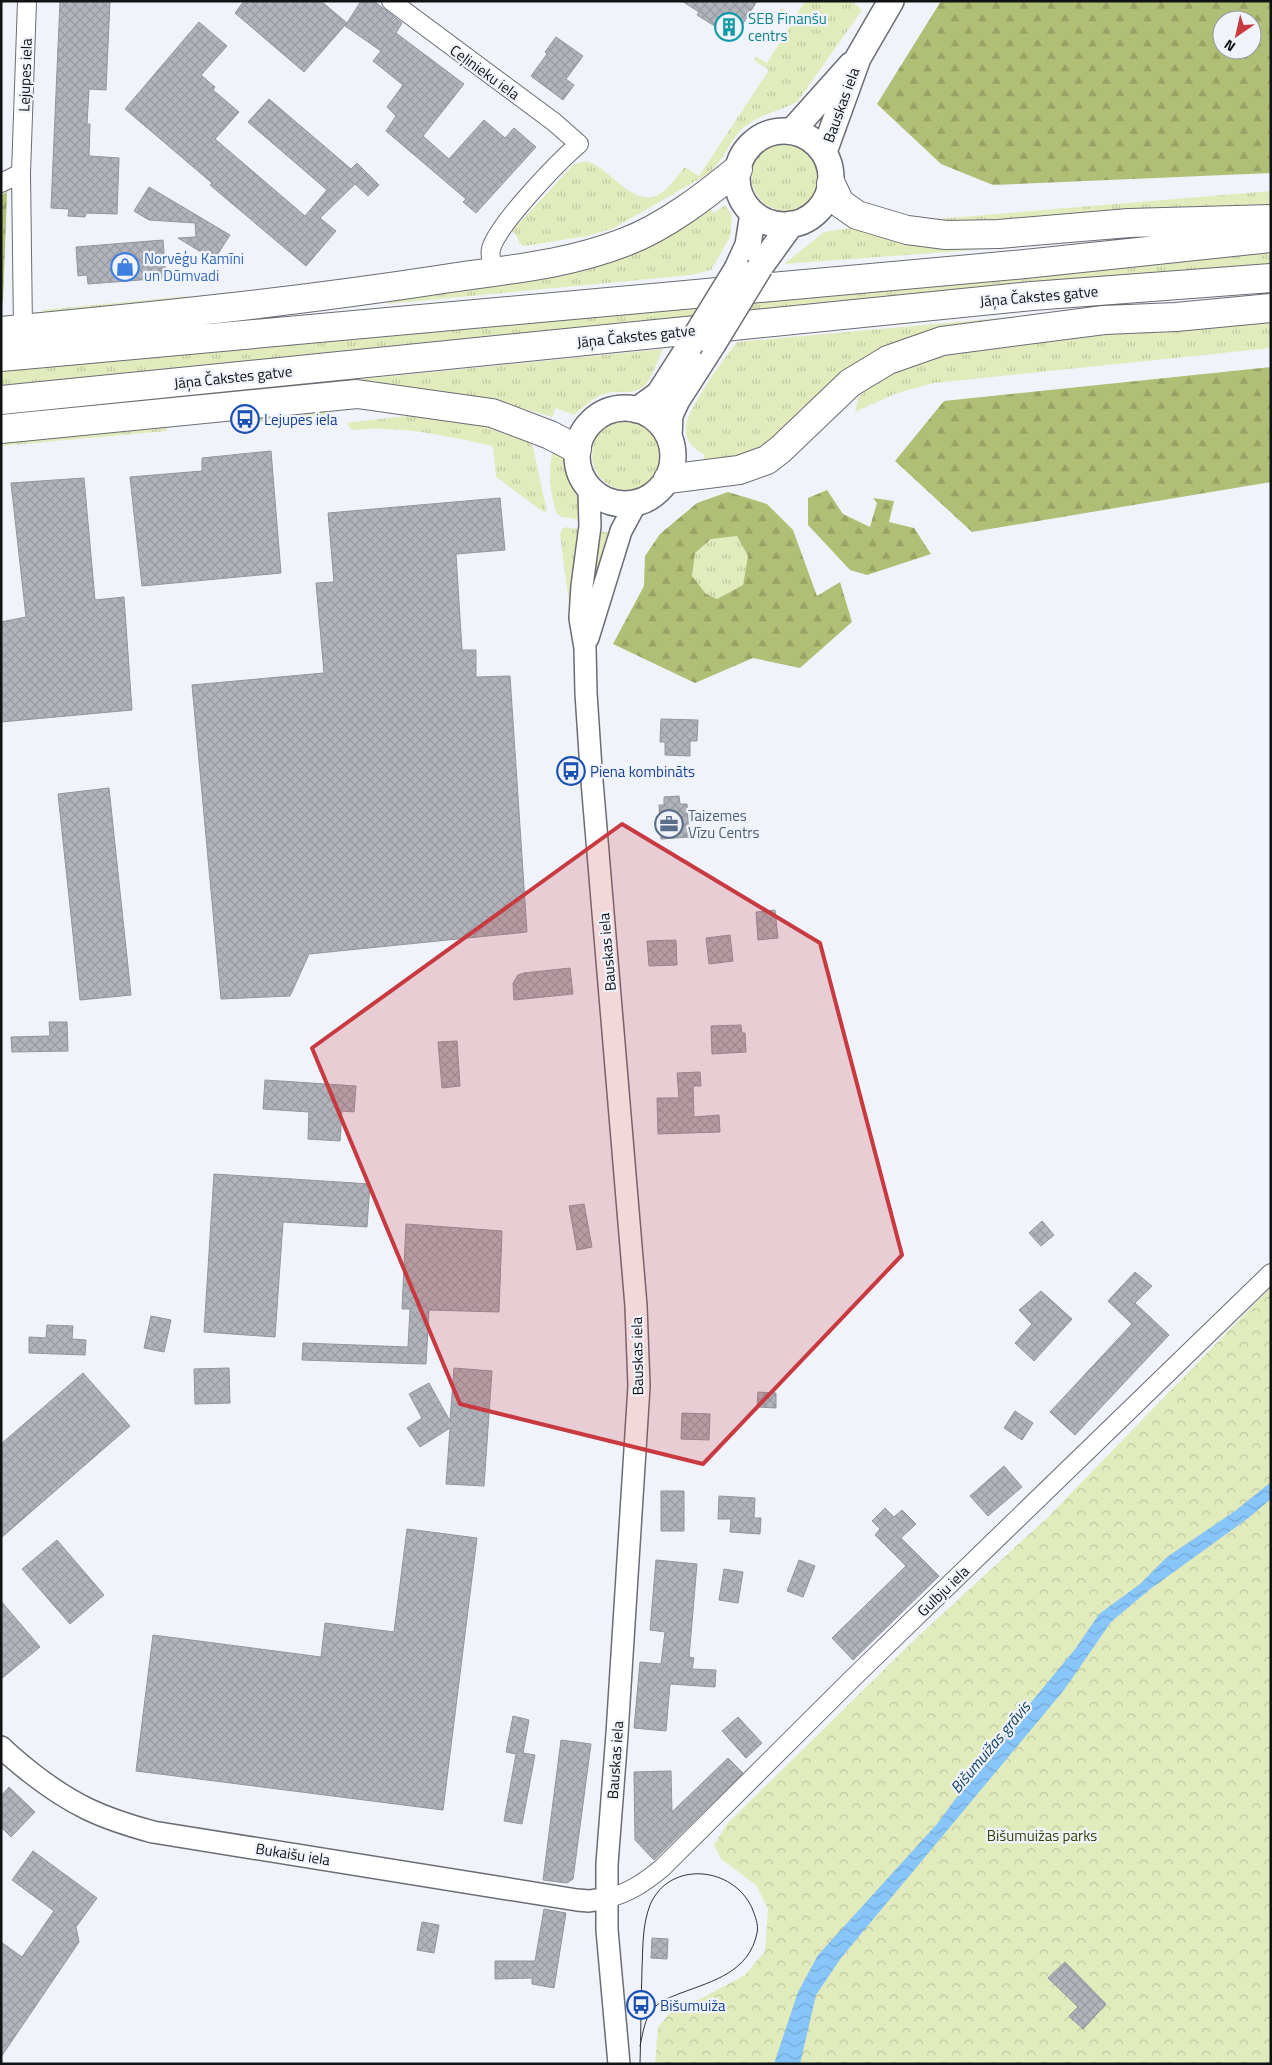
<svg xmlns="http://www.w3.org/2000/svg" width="1272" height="2065" viewBox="0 0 1272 2065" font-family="'Titillium Web',sans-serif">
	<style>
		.grass { fill: url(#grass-tufts) }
		.forest { fill: url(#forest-firs); fill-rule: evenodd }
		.park { fill: url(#park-crowns) }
		.water { fill: url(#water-waves) }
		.building { fill: url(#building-cross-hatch); stroke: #93959d }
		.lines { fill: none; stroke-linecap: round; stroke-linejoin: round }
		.minor-casing { stroke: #6b6c74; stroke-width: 20 }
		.tertiary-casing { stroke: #6b6c74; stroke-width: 24 }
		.secondary-casing { stroke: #6b6c74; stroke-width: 28 }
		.trunk-casing { stroke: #6b6c74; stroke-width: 30 }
		.minor { stroke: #fff; stroke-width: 18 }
		.tertiary { stroke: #fff; stroke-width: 21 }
		.secondary { stroke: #fff; stroke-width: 25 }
		.trunk { stroke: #fff; stroke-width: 28 }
		.tram { stroke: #323436; stroke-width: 1 }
		.secondary-bridge-casing { stroke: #6b6c74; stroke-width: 28; stroke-linecap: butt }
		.secondary-bridge { stroke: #fff; stroke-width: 25 }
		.marked { fill: #c93940; fill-opacity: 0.2; stroke: #c93940; stroke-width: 4; stroke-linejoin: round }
		.labels { text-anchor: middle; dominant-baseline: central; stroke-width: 4.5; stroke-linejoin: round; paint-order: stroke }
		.culture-label { font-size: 15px; fill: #0d838f; stroke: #f1f3fb; text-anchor: start }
		.street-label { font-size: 15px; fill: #111214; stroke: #f1f3fb }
		.shop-label { font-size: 15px; fill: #366cbe; stroke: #f1f3fb; text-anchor: start }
		.transit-label { font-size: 15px; fill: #164399; stroke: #f1f3fb; text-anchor: start }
		.service-label { font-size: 15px; fill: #4e5e75; stroke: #f1f3fb; text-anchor: start }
		.park-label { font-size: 15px; fill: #394108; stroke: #f1f3fb }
		.water-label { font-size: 16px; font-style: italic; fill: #154465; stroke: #f1f3fb }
	</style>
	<defs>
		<pattern id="grass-tufts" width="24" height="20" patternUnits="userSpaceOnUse" patternTransform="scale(1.25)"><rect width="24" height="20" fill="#e1ebbc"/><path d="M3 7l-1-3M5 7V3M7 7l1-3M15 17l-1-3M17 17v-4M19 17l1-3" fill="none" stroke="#c0c8a1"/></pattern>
		<pattern id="forest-firs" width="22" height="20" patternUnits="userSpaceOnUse" patternTransform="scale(1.25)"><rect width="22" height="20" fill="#b1be75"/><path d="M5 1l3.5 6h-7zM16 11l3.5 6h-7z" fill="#97a264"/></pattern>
		<pattern id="park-crowns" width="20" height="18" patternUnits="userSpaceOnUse" patternTransform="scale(1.25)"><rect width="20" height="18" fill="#e1ebbc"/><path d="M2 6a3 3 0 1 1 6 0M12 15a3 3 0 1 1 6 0" fill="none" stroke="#c0c8a1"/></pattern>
		<pattern id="water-waves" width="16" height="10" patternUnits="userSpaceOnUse" patternTransform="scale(1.25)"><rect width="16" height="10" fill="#88c6f9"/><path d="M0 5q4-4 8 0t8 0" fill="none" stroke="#74a9d5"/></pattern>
		<pattern id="building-cross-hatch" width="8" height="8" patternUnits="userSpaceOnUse" patternTransform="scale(1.25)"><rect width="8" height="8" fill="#b2b4bc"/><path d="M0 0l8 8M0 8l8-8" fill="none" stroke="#989aa1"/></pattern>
	</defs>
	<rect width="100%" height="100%" fill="#f1f3fb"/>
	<path class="grass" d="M805,1H852L862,10L798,101C780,112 761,113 744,127C729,140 724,161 708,174L614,228L587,236L524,246L519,243L517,236L512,231L573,165C578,163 582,161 588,162C608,166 633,208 658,195C668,190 677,176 685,167L699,176L769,70L754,60L756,57L767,63L792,23L777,14L781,8L795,17Z
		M751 176a35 35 0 1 1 70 0a35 35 0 1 1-70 0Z
		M1271,191V214L961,227L913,221Z
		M725,205L732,215L730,237L711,270L691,275L387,304L389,301L497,286L591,269L623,256L710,208L714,213Z
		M857,224L1006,243L1002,248L784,264L824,232L849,228L853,230Z
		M1271,252V270L1,389V371Z
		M189,296L190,299L45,313L42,310Z
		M1271,312V348L934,383L897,393L855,412L858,398L871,383L941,351Z
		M1012,317L1019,320L966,326L753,453L733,459L704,462V454C693,449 685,440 686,427C687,409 725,357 737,342Z
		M663,349C657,361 654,374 645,385C635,396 620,390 607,393C595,396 584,407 574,415L556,408L552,417C495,399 436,389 375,386L1,420V411L128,399L130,402Z
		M329,411L327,417L302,418L303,413Z
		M274,414L282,420L260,422L252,417Z
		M407,416C444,420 484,422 519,435C525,437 529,442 533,447L547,512L542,511L496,477L493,446C447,436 400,425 352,430L346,423Z
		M592 455a35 35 0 1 1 70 0a35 35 0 1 1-70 0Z
		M166,425L167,431L1,446V440Z
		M553,449L568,458L571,475L581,495L584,520L562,517L557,514C549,492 548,471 553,449Z
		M567,527L582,530L572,628L560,534L562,529Z
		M598,531L612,533L597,581L592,580Z
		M737,536L748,556L743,585L717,599L706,594L692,576L695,553L711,539Z"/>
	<path class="forest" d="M941,1H1271V173L993,185L941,164L877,104ZM1222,20H1252V50H1222Z
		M7,192L3,302H1V195Z
		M1271,367V482L972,532L895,461L944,401Z
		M827,490L843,514L870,527L877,503L873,498L894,501L889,522L914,528L931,554L867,575L850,570L808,525V498Z
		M728,492L767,504L793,530L817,596L840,582L852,622L800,668L753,658L695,683L613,644L644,586L645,556L660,534L697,503ZM737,536L748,556L743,585L717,599L706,594L692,576L695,553L711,539Z"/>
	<path class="park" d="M1271,1287V2064H655L658,2027L673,2010L702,1998L745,1975L765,1951L768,1909L756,1885L721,1859L714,1845L727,1824L912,1642L1048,1517Z"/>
	<path class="water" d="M1271,1482V1499L1247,1519L1149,1590L1111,1622L1064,1690L841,1958L816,1995L800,2064H774L798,1992L818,1955L937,1824L990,1752L1076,1648L1099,1614L1140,1584L1167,1557L1235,1511Z"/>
	<path class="building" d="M60,1H110L106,90L89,89L87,124H90L89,156L119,158L117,214L86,213L85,217L68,216L69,209L51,208Z
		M244,1H321L347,23L361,1H374L402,23L396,33L464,84L423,136L449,159L484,120L505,138L514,128L536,147L476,213L463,202L466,199L386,131L396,116L387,107L403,85L373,61L381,51L345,26L346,24L304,72L235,13Z
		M682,1H757L734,38L697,15L699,12Z
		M199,22L227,46L201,75L215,87L213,90L239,112L215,139L305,216L327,190L248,122L269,99L351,169L357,163L379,185L368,196L355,184L320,218L336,231L306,266L210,185L212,183L125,109Z
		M556,37L583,56L566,79L574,85L563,100L531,76L547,54L545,52Z
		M149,187L230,235L214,260L178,238L196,237L195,223L149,220L134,211Z
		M163,240L166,278L88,284L87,275L78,276L76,247Z
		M271,451L281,573L142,586L130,477L202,471V458Z
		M84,478L95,600L124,597L132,710L1,722V622L26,617L11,483Z
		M500,498L505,550L456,554L462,650H476V677L510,676L527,932L309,954L290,996L221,999L192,685L324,673L316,583L334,582L328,513Z
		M661,719L698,720L697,741H690V756L665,755V742H660Z
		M109,788L131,995L80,1000L58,794Z
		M679,796L680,804H687L689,837L661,839L659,805H664V797Z
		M775,910L778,938L758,940L756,912Z
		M730,935L733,961L709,964L706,938Z
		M676,940L677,965L649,966L647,941Z
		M570,968L573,994L514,1000L513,983L518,975L524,973Z
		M49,1022H67L68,1051L12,1052L11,1037L50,1036Z
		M741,1025L742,1033H745L746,1052L712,1054L711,1026Z
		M457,1041L460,1086L442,1088L438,1042Z
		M700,1072L701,1086H693L694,1117L719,1115L720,1132L658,1134L657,1098H679L677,1073Z
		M265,1080L356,1086L354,1112L342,1111L340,1141L308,1139L309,1112L263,1109Z
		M214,1174L370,1184L367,1227L283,1222L275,1337L204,1332Z
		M584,1204L592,1247L577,1250L569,1206Z
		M1042,1221L1054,1235L1041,1246L1029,1233Z
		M406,1224L502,1231L499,1312L429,1310L426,1364L302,1360L303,1343L408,1347L410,1309H402Z
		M1135,1272L1152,1286L1135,1303L1169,1335L1075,1435L1050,1412L1132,1324L1108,1301Z
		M1041,1291L1072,1319L1034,1361L1015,1343L1032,1324L1019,1310Z
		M151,1316L171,1320L164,1352L144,1348Z
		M47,1325L73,1326L72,1339L86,1340L85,1355L29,1353V1337L46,1338Z
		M229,1368L230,1403L195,1404L194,1369Z
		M454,1368L492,1371L484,1486L446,1484L450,1428L420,1447L407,1428L422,1418L409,1394L429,1383L450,1421Z
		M83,1373L130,1426L1,1538V1444Z
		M758,1392L776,1393V1408L757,1407Z
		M1015,1411L1033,1423L1022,1440L1004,1428Z
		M682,1413L710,1414L709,1440L681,1439Z
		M1004,1466L1022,1487L988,1516L970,1496Z
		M661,1491H684V1531H661Z
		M719,1496L755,1498L754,1518H761L760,1534L730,1532L731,1519H718Z
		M885,1508L894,1517L902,1510L916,1524L901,1538L939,1576L853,1660L832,1638L906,1566L875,1535L880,1529L872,1521Z
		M407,1529L477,1538L443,1810L136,1771L153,1635L321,1657L325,1623L394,1632Z
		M57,1540L104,1595L70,1624L22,1569Z
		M656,1560L697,1564L689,1657L694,1658L692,1669L716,1670L715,1687L670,1684L666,1731L634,1728L640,1662L661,1664L665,1632L650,1630Z
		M799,1560L815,1566L803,1597L787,1591Z
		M724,1569L743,1572L738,1603L719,1600Z
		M1,1601L40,1647L1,1679Z
		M513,1716L529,1720L523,1753L535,1755L522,1824L504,1821L516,1754L506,1752Z
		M738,1717L762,1743L746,1758L722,1731Z
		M561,1740L591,1744L573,1879L567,1883L543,1880Z
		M728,1758L743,1773L654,1860L635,1840L634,1772L671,1771L672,1812Z
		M9,1787L35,1812L11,1837L1,1827V1796Z
		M33,1851L97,1898L76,1927L79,1942L1,2057V1942L22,1957L54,1911L12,1880Z
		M544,1909L566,1913L554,1988L532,1984V1978L495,1979V1961H535Z
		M422,1922L439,1925L434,1953L417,1950Z
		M652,1938L668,1939L667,1959L651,1958Z
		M1065,1962L1106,2004L1083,2029L1069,2016L1078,2007L1048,1978Z"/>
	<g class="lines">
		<defs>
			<path id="minor" d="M391,1L554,122L579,144C558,162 498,224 491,249C489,256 493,265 494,271
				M1,183L21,173
				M23,329L21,173L27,1
				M608,1898C629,1893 645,1882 662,1868L855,1676L1271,1273"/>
			<path id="tertiary" d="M589,489L590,526L582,586L580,618L585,648L586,693L591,769L636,1306L639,1386L636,1434L617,1734L607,1864V1930L619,2064
				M588,638L621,531L636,503
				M1,1747C10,1756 20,1764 30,1772C72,1805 101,1818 153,1832L577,1900L589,1901L608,1898"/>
			<path id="secondary" d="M792,131L851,65
				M737 178a47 47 0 1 1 94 0a47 47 0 1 1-94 0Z
				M824,152L858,58L891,1
				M760,267L791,224
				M737,269L748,245L753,213
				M577 456a48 48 0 1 1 96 0a48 48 0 1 1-96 0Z
				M637,410L659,394L689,347
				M669,437L670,415L677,400L713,344"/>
			<path id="trunk" d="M831,184L840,203L857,215L907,230L946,235L999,234L1129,223L1271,219
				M1,331C147,317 293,302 437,280C501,270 564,266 625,242C665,227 705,196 738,169
				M1,357L1025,264L1271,238
				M1,400L1032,296L1271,278
				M1,429L357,394L492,413L550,435L577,449
				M668,479L739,470L767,460L781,449L850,383L888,360L942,341L1104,320L1176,317L1271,308"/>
		</defs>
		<use href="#minor" class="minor-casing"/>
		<use href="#tertiary" class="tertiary-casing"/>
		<use href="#secondary" class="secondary-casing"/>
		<use href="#trunk" class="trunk-casing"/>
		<use href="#minor" class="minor"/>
		<use href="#tertiary" class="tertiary"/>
		<use href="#secondary" class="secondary"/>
		<use href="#trunk" class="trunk"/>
		<path class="tram" d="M640,2064C641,2032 641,2001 642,1969C643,1948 642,1926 650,1905C669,1860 733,1866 752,1908C755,1916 759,1925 757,1933C749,1972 713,1981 681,1993C671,1997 659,2001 652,2010C644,2021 643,2033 640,2046"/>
		<defs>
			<path id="secondary-bridge" d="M713,344L760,267
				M689,347L737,269"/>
		</defs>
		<use href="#secondary-bridge" class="secondary-bridge-casing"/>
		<use href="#secondary-bridge" class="secondary-bridge"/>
	</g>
	<path class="marked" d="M622,824L820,943L902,1255L703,1464L460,1404L312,1048Z"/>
	<defs>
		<symbol id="building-ring" viewBox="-11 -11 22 22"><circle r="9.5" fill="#f1f3fb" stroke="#0f9aa8" stroke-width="1.5"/><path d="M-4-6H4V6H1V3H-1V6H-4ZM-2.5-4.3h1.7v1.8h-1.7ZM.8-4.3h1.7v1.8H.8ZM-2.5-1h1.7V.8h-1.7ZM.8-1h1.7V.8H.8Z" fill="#0f9aa8"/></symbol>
		<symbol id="shop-ring" viewBox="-11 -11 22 22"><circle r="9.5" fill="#f1f3fb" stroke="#3f7fe0" stroke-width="1.5"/><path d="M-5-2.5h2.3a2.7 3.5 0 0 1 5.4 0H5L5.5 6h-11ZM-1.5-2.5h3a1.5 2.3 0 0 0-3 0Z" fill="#3f7fe0"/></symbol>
		<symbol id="bus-ring" viewBox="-11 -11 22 22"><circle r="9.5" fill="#f1f3fb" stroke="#1a4fb4" stroke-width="1.5"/><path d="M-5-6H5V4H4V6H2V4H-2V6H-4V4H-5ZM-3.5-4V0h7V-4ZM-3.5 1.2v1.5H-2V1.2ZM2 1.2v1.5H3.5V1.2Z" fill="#1a4fb4"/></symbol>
		<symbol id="office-ring" viewBox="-11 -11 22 22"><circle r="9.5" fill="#f1f3fb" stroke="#5c6f8a" stroke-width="1.5"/><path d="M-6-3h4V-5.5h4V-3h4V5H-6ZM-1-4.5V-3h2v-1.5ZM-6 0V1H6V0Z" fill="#5c6f8a"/></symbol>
	</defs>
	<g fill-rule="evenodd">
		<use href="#building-ring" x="713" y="11" width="32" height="32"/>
		<use href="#shop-ring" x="109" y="251" width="32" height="32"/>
		<use href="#bus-ring" x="229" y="403" width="32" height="32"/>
		<use href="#bus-ring" x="555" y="755" width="32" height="32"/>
		<use href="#office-ring" x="653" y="808" width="32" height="32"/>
		<use href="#bus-ring" x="625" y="1989" width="32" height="32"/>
	</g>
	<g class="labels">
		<g class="culture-label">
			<text x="748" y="18">SEB Finanšu<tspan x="748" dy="17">centrs</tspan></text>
		</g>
		<g class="street-label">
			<text transform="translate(485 72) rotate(36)">Ceļinieku iela</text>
			<text transform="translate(25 75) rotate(-88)">Lejupes iela</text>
			<text transform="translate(841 105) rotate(-70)">Bauskas iela</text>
			<text transform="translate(1039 296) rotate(-5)">Jāņa Čakstes gatve</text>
			<text transform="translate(636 336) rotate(-6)">Jāņa Čakstes gatve</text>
			<text transform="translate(233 377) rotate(-6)">Jāņa Čakstes gatve</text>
			<text transform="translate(607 952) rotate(-95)">Bauskas iela</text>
			<text transform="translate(637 1356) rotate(-91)">Bauskas iela</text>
			<text transform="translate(943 1591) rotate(-44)">Gulbju iela</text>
			<text transform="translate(615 1760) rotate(-86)">Bauskas iela</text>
			<text transform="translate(293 1854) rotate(9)">Bukaišu iela</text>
		</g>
		<g class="shop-label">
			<text x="144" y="258">Norvēģu Kamīni<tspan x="144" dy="17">un Dūmvadi</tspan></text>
		</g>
		<g class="transit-label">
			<text x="264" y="419">Lejupes iela</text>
			<text x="590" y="771">Piena kombināts</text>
			<text x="660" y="2005">Bišumuiža</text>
		</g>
		<g class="service-label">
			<text x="688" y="815">Taizemes<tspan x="688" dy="17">Vīzu Centrs</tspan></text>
		</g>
		<g class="park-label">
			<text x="1042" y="1835">Bišumuižas parks</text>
		</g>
		<g class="water-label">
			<text transform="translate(990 1747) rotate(-50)">Bišumuižas grāvis</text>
		</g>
	</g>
	<rect width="1272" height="2065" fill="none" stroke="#111214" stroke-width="5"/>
	<g transform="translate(1237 35) rotate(214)"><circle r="24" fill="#f1f3fb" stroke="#97999f"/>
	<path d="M0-4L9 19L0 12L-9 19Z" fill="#c93940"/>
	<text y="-8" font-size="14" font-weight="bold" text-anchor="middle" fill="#111214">N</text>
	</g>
</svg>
